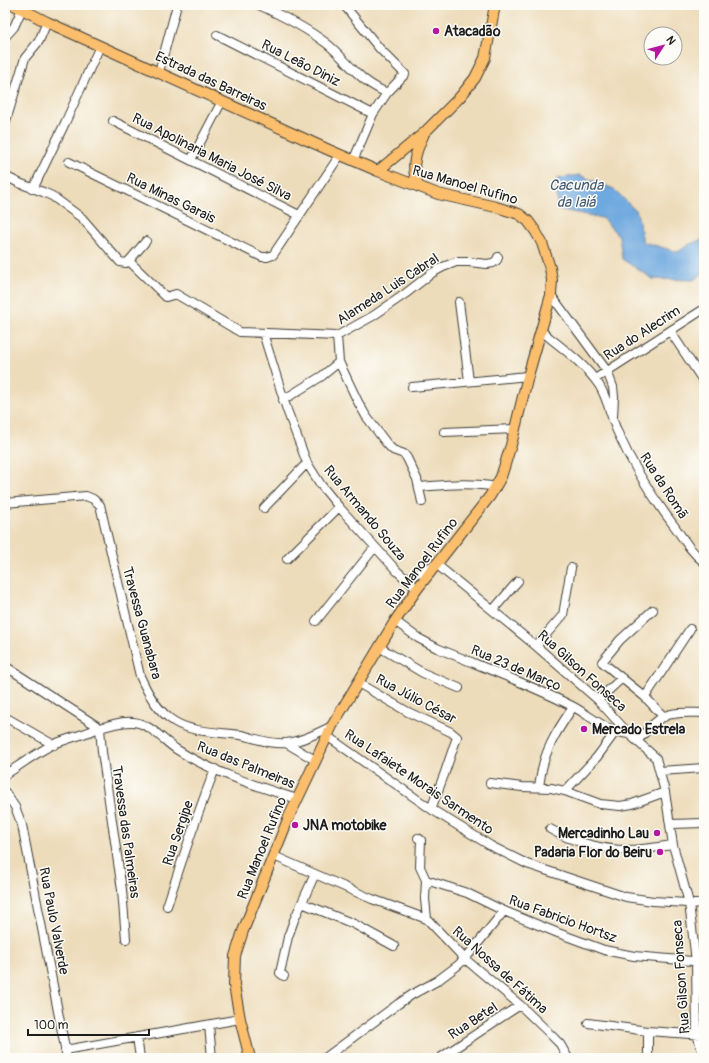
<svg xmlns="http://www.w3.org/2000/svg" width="709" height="1063" viewBox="0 0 709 1063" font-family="Pangolin,sans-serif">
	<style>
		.water { fill: #6ea9df; stroke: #45627e }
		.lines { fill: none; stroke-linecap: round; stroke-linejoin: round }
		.minor-casing { stroke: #3b3934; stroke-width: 10 }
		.major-casing { stroke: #3b3934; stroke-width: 12 }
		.minor { stroke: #fff; stroke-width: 8 }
		.major { stroke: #fabe6d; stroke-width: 10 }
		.poi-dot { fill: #b5179e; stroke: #fdfcf7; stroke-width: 1.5 }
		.labels { text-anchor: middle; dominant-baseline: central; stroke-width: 3; stroke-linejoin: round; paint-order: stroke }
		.poi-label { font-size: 14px; font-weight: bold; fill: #1c1c1c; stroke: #fdfcf7; text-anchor: start }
		.street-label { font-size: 14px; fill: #1c1c1c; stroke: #fdfcf7 }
		.water-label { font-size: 15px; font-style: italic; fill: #415b74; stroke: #fdfcf7 }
	</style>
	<rect width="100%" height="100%" fill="#fdfcf7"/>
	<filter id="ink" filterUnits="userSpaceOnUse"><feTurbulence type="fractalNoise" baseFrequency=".025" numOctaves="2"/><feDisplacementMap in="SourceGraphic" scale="8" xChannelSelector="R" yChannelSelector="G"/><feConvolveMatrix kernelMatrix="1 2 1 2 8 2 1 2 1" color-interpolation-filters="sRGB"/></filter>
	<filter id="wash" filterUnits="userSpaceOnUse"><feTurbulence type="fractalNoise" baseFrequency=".012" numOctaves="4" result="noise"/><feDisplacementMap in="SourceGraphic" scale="16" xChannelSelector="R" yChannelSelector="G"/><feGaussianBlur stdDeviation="0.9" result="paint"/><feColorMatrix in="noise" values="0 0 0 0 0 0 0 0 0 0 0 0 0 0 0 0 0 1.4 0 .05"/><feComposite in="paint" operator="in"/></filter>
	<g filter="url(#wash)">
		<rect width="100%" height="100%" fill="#eddcba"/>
		<path class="water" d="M579,175L614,189L637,212L643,242L678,252L690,244L704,239V272L694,280L653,279L622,259L619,236L602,218L557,209V179Z"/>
	</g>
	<g filter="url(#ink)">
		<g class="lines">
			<defs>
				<path id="minor" d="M259,5C283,16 305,27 326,43C337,51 346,63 357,73C366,82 376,88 387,93
					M344,5L380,49L405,74L387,93L373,114L353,161
					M217,35L373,114
					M5,37L14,27L22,9
					M159,72L177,5
					M113,121L299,215
					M5,124L25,58L39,41L47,22
					M191,160L222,101
					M69,162L262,257H267L273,255L340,155
					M5,176L19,183L43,192L52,196L82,218L120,262L126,263L129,261L146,241
					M33,189L65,123L100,46
					M129,261L166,297L176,294L240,332L337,336L373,316L405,294L432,273L443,267L456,262H469L487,264L493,263L497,260L498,257
					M551,295L607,371L613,387L614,397L613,417
					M459,302L469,381
					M541,331C561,347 585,364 599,385C608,399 611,418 618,433C633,467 653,498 675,527C684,540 692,553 704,562
					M670,331L704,382
					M263,333L287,410L307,463L321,485L339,507L397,571L417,589
					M337,336L339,362L358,402L366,416L387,444L393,450L404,454L407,458L417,479L422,502
					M595,379L704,309
					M412,387L528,376
					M283,400L322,376L339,362
					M444,432L515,429
					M419,487C445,485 471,482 496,487
					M5,503L86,496L93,499L100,505L140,676C148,694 158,712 175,722C193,733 221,732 241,735C255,738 271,745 286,743C302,741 318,733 332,726
					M264,508L307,463
					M287,559L339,507
					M406,579L436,564L536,646L598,700L629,734L656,758L665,792L673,845L689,903L696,961L697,1034L704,1058
					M493,610L518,581
					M653,610L620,640L602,662L645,697L664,717
					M316,621L375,547
					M395,621L418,638L437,648C482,667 529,684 572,706C591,716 607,732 629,734
					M536,646L563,615L571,568
					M379,647L423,673L459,688
					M5,666L100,728
					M358,683L408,712L451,732L457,737L444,775L431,809
					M645,697L690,629
					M598,700L622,678
					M5,717L54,745
					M100,728L102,752L122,890L126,939
					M327,736L431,809L491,846L527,864L626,897L653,901L704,904
					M637,741C645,733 653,722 663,717C674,711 692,713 704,713
					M286,743L315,760
					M660,771L704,768
					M5,775C20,765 39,751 54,744C67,739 81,735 94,730C106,726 120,721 133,722C149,723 163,740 176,749C211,772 257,786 297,799
					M490,783L522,787L551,788L565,791L600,804L620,806L632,804L665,792
					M539,787C540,780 541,772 543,765C548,744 561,725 573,707
					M565,791L597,757L616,731
					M5,792L15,807L22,825L67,1058
					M671,824L704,823
					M550,829C570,841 604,850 627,850C642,850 658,847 673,845
					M418,838L421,840L420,867L426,880L425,899L427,919
					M274,856L372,899L427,919L465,959L520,1005L546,1030L560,1044L568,1058
					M426,880L467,893L504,911L558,933L604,950L634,956L704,962
					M302,903L354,924L394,946
					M167,906C182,860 197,814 215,769
					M284,976L280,973L288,937L294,920L315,874
					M588,1023L648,1031L704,1035
					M209,1025L212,1058
					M648,1031V1058
					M137,1037L140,1058
					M65,1050L240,1019
					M325,1058L398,1004L413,994L437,981L457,966L465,959L504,911
					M440,1058L520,1005"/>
				<path id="major" d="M14,5L47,22L329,150L378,171L438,194L496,207L519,214L528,221L536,232L542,243L550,268L552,280L551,295L528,376L511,445L501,477L490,496L417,589L395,621L332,726L289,817L243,931L235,956L234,985L240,1019L250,1058
					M378,171L425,132L460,97L475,78L485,58L495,5
					M419,187C410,169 415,153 423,136"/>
			</defs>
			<use href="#minor" class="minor-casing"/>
			<use href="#major" class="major-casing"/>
			<use href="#minor" class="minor"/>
			<use href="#major" class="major"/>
		</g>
	</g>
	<g class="poi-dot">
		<circle cx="436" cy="31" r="4"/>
		<circle cx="584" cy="729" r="4"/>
		<circle cx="295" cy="825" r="4"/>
		<circle cx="657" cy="833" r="4"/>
		<circle cx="660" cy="852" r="4"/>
	</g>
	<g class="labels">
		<g class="poi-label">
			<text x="444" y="31">Atacadão</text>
			<text x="592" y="729">Mercado Estrela</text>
			<text x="303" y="825">JNA motobike</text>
			<text x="649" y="833" text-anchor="end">Mercadinho Lau</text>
			<text x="652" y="852" text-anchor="end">Padaria Flor do Beiru</text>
		</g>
		<g class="street-label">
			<text transform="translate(301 63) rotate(27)">Rua Leão Diniz</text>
			<text transform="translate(211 81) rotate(25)">Estrada das Barreiras</text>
			<text transform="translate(212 157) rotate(27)">Rua Apolinaria Maria José Silva</text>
			<text transform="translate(465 185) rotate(16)">Rua Manoel Rufino</text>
			<text transform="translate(171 198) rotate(26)">Rua Minas Garais</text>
			<text transform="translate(388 289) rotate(-33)">Alameda Luis Cabral</text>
			<text transform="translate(642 333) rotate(-33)">Rua do Alecrim</text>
			<text transform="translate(664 486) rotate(57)">Rua da Romã</text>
			<text transform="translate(365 513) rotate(50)">Rua Armando Souza</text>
			<text transform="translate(422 563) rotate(-53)">Rua Manoel Rufino</text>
			<text transform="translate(142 623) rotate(75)">Travessa Guanabara</text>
			<text transform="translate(516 668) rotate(23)">Rua 23 de Março</text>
			<text transform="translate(582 671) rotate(42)">Rua Gilson Fonseca</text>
			<text transform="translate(416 699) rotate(28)">Rua Júlio César</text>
			<text transform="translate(246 765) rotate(22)">Rua das Palmeiras</text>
			<text transform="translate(419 782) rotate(34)">Rua Lafaiete Morais Sarmento</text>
			<text transform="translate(126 832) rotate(82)">Travessa das Palmeiras</text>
			<text transform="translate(178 833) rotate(-71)">Rua Sergipe</text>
			<text transform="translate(262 848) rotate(-68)">Rua Manoel Rufino</text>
			<text transform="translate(563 919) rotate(20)">Rua Fabricio Hortsz</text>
			<text transform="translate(54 921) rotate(79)">Rua Paulo Valverde</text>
			<text transform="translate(500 970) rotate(42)">Rua Nossa de Fátima</text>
			<text transform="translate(681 977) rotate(-94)">Rua Gilson Fonseca</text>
			<text transform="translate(473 1021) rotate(-33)">Rua Betel</text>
		</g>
		<g class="water-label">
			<text x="576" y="185">Cacunda<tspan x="576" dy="17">da Iaiá</tspan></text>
		</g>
	</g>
	<rect width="709" height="1063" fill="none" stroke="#fdfcf7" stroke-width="20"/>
	<g transform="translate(663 46) rotate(54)"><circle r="19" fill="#fdfcf7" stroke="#a3a29f"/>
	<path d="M0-3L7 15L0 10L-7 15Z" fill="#b5179e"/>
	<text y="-6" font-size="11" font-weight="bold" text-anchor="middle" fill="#1c1c1c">N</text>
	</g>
	<path d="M28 1029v6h121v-6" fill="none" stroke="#1c1c1c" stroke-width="2"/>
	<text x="34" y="1029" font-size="12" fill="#1c1c1c" stroke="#fdfcf7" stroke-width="3" paint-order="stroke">100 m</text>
</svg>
